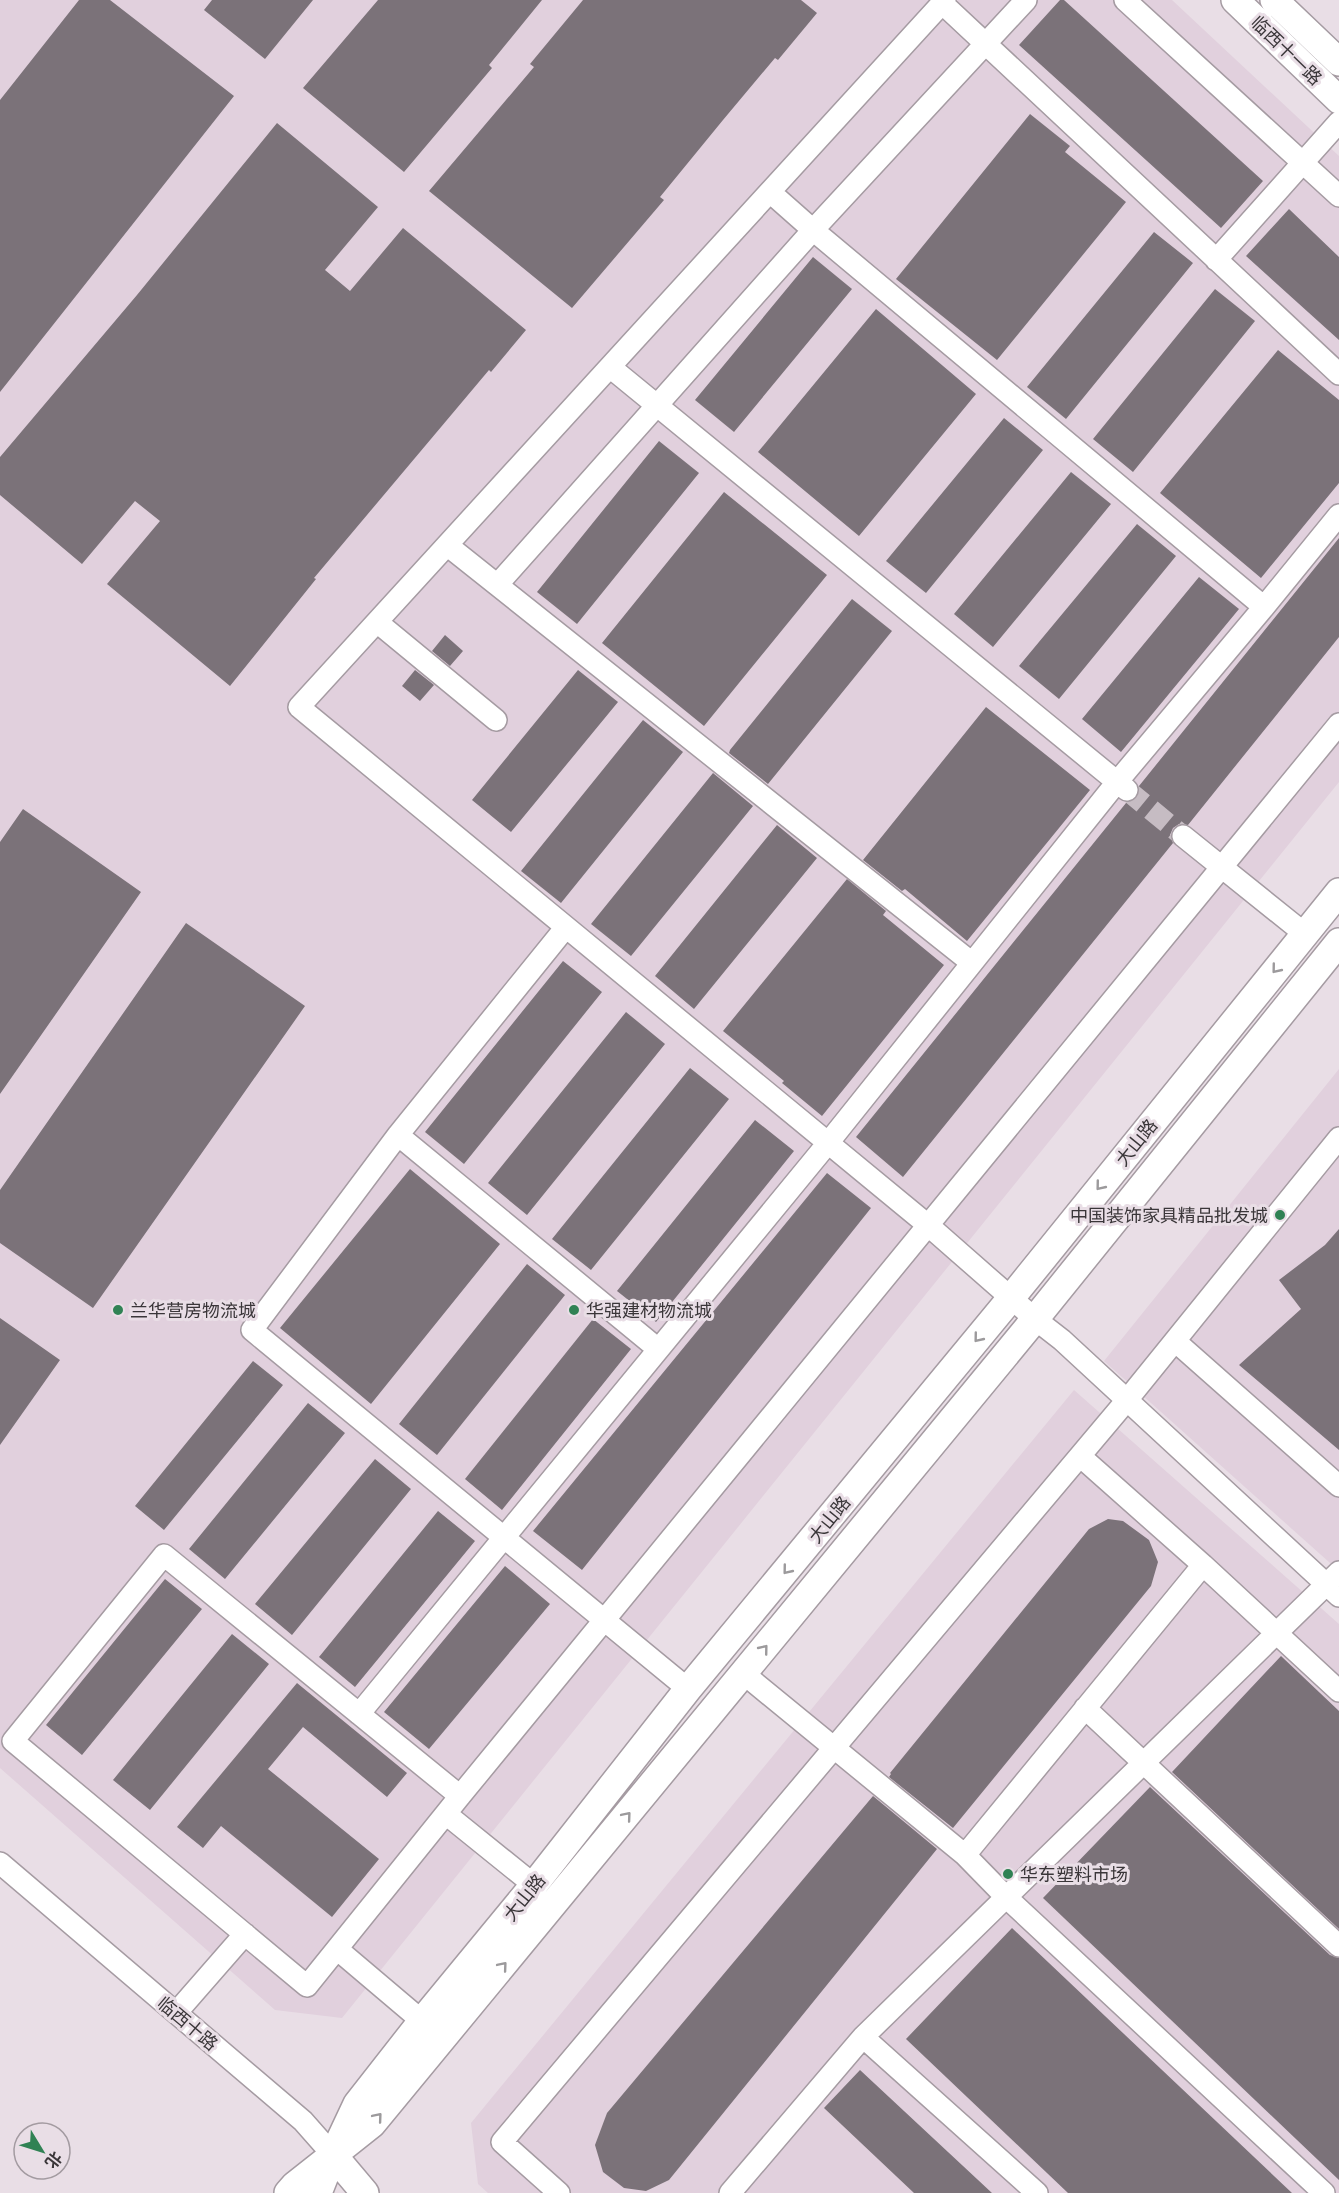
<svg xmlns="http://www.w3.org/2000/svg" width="1339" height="2193" viewBox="0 0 1339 2193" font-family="'Golos Text','Noto Sans SC',sans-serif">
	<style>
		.built { fill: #e1d0dd }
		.building { fill: #7b7279 }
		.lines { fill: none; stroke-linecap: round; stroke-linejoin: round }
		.minor-tunnel { stroke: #c6bcc3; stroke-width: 21; stroke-dasharray: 21 10; stroke-linecap: butt }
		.minor-casing { stroke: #a59ba2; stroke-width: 24 }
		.major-casing { stroke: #a59ba2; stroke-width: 30 }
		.minor { stroke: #fff; stroke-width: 21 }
		.major { stroke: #fff; stroke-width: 27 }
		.oneway { stroke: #9c9a9c }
		.poi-dot { fill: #308254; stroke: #e9dee6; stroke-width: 2 }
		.labels { text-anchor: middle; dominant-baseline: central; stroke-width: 6; stroke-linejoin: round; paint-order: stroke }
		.street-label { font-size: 18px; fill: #3a3639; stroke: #e9dee6 }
		.poi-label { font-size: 18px; fill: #3a3639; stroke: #e9dee6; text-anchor: start }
	</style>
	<rect width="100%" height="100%" fill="#e9dee6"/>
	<path class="built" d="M0,0H1172L1339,156V782L342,2018L275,2010L0,1768Z
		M1339,1069V1571L1104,1361Z
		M1074,1390L1339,1624V2193H488L478,2184L471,2123Z"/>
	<path class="building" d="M79,0H110L234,96L0,392V100Z
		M212,0H313L265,59L204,10Z
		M378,0H542L489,65L492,68L404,172L303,88Z
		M583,0H801L817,13L778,60L775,58L723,120L660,197L664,200L572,308L429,191L534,67L530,64Z
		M1060,0H1064L1263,181L1221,228L1019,45Z
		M1030,114L1070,146L1065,152L1126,202L997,360L896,279Z
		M277,123L378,207L325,270L350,291L403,228L526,330L491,372L489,370L314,578L316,579L230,686L107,584L160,521L135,501L82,564L0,495V457L137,295Z
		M1289,209L1339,257V340L1246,256Z
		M1154,232L1193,263L1066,419L1027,387Z
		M813,257L852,289L734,432L695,400Z
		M1215,289L1255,321L1133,472L1093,439Z
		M876,309L976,394L859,536L758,452Z
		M1278,350L1339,400V483L1261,578L1160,493Z
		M1004,418L1043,450L926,593L886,561Z
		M659,441L699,473L577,624L537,592Z
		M1071,472L1111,504L993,647L954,614Z
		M724,492L827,575L704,726L602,643Z
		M1137,524L1176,556L1059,699L1019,666Z
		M1339,538V637L1188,825L1179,824L1173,828L1170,835L1173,843L903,1177L856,1137L1126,803L1132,802L1137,798L1139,786Z
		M1199,577L1239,609L1121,752L1082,719Z
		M852,599L892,631L768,784L729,753L730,750Z
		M445,635L463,651L450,666L432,651Z
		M415,670L434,685L420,701L402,686Z
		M578,670L618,702L511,832L472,800Z
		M986,707L1090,790L967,941L905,889L902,891L863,860Z
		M643,720L683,752L561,903L521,871Z
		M713,773L753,806L631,956L591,924Z
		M23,809L141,892L0,1094V842Z
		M777,825L817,858L694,1009L655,976Z
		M847,879L886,911L883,915L944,965L822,1116L782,1083L784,1081L723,1031Z
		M186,923L305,1006L93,1308L0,1243V1190Z
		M563,961L602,992L464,1164L425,1132Z
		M626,1012L665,1044L527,1215L488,1183Z
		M690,1068L729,1099L591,1270L552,1239Z
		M755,1120L794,1151L656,1322L617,1291Z
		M410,1169L500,1244L371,1404L280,1328Z
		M827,1173L871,1208L582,1570L533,1531Z
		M1339,1229V1450L1239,1365L1301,1309L1279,1280L1325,1245Z
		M527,1264L565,1295L437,1455L399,1424Z
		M0,1318L60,1360L0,1445Z
		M593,1319L631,1349L502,1510L465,1479Z
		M253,1361L283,1385L164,1530L135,1506Z
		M308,1403L345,1433L225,1579L189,1549Z
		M375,1459L411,1489L292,1635L255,1604Z
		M438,1511L475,1541L355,1687L319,1657Z
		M1108,1519L1123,1521L1149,1540L1158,1562L1151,1586L953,1828L889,1777L891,1774L890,1773L1089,1529Z
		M505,1566L550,1604L429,1749L384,1712Z
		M165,1579L202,1609L82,1755L46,1725Z
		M232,1634L269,1664L150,1810L113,1780Z
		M1281,1656L1339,1711V1929L1172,1772Z
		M297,1683L407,1773L387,1797L303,1727L268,1769L379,1859L332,1917L221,1826L203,1848L177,1827Z
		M1150,1787L1330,1955L1339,1958V2180L1043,1898Z
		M873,1796L937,1849L669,2180L646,2191L624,2188L603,2172L595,2145L607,2113Z
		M1012,1928L1292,2193H1068L906,2039Z
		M860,2070L992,2193H914L824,2108Z"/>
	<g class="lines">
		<path class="minor-tunnel" d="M1127,790L1183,836"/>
		<defs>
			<path id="minor" d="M945,0L299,707L929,1226L1035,1319L1062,1340L1339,1596
				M1125,0L1339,196
				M942,3L1339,374
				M770,192L813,230L1264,607
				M1216,260L1339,122
				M610,367L1127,790
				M447,545L972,963
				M498,584L813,230L1026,0
				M377,622L496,720
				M1183,836L1305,934
				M566,927L398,1135L252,1330L688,1689
				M398,1135L658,1349
				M1175,1341L1339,1486
				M1080,1456L1203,1565L1339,1691
				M744,1674L965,1855L1006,1897L1324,2193
				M1085,1708L1339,1946
				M359,1714L828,1143L1117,782L1264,607L1339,515
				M460,1796L164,1555L13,1741L307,1986L460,1796L1339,724
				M446,1814L534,1885
				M965,1855L1203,1565
				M0,1863L303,2121L333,2155
				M337,1949L422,2021
				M176,2013L245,1934
				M863,2037L1037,2193
				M559,2193L502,2142L1127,1400L1339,1138
				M730,2193L863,2037L1339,1572"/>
			<path id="major" d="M1235,0L1339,100
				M1274,0L1339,62
				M333,2155L365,2193
				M288,2193L295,2185L333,2155L357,2104L422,2021L534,1885L688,1689L1011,1298L1339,892
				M318,2193L333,2155L372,2124L1035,1319L1339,942"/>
		</defs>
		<use href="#minor" class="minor-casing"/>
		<use href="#major" class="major-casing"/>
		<use href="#minor" class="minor"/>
		<use href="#major" class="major"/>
	</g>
	<defs><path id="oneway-chevron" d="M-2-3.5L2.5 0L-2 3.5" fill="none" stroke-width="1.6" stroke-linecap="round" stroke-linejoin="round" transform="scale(1.5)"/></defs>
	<g class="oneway">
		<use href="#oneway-chevron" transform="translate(1276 969) rotate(129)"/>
		<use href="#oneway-chevron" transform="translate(1100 1186) rotate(129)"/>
		<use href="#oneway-chevron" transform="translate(978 1338) rotate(129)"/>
		<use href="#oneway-chevron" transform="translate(787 1570) rotate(129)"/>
		<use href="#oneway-chevron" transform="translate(764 1649) rotate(-51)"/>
		<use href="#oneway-chevron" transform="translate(627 1816) rotate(-50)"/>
		<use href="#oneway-chevron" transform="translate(503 1966) rotate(-50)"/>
		<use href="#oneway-chevron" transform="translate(378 2117) rotate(-50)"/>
	</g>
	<g class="poi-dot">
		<circle cx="1280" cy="1215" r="6"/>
		<circle cx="118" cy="1310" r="6"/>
		<circle cx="574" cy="1310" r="6"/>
		<circle cx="1008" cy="1874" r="6"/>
	</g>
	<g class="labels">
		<g class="street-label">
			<text transform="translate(1287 50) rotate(44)">临西十一路</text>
			<text transform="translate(1136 1142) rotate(-51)">大山路</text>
			<text transform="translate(829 1519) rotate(-51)">大山路</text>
			<text transform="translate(524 1897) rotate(-51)">大山路</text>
			<text transform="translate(188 2023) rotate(40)">临西十路</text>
		</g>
		<g class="poi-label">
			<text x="1268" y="1215" text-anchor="end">中国装饰家具精品批发城</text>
			<text x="130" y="1310">兰华营房物流城</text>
			<text x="586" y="1310">华强建材物流城</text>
			<text x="1020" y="1874">华东塑料市场</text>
		</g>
	</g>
	<g transform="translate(42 2151) rotate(128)"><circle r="28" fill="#e9dee6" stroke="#a39ba1" stroke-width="1.5"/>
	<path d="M0-4.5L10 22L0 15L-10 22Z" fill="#308254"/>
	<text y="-9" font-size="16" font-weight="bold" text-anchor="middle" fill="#3a3639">北</text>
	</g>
</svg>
